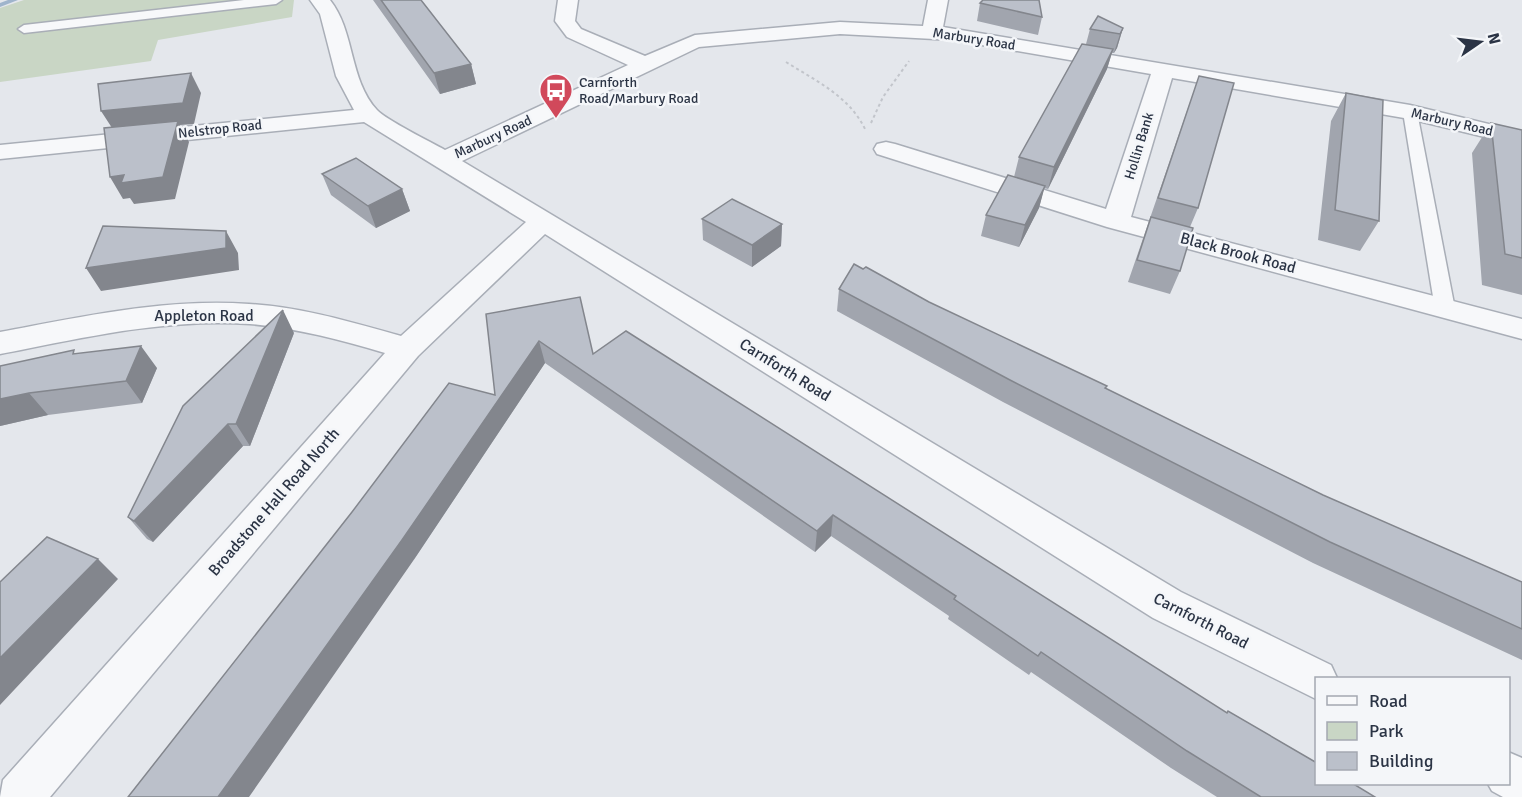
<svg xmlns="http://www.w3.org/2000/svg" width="1522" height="797" viewBox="0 0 1522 797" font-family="Signika,sans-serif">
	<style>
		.green { fill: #c9d6c5 }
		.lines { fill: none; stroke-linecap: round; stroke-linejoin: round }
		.stream { fill: #9fb4cc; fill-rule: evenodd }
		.lane-casing { stroke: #a9aeb7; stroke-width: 3 }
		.street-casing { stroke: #a9aeb7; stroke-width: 3 }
		.path { stroke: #c2c5cb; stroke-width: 2; stroke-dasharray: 3 3; stroke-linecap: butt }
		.lane { fill: #f7f8fa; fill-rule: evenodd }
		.street { fill: #f7f8fa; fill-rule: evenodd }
		.wall { fill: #a1a5ae }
		.shaded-wall { fill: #83868d }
		.building { fill: #bbc0ca; stroke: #83868d; stroke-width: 1.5 }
		.labels { text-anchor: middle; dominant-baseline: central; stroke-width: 5; stroke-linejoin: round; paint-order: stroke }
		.far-street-label { font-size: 14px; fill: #2b3445; stroke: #f4f6f9 }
		.far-poi-label { font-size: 14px; fill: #2b3445; stroke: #f4f6f9; text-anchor: start }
		.street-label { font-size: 16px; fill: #2b3445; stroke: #f4f6f9 }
	</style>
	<rect width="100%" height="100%" fill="#e4e7ec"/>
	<path class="green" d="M24,0H294L292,17L158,40L151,61L0,82V8Z"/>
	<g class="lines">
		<path class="stream" d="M8,0H18L0,7V3Z"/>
		<defs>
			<path id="lane" d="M244,0H282L276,4L24,33L18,29L24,25Z
				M1410,108L1417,112L1455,309L1452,313H1438L1435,309L1403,112Z"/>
			<path id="street" d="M310,0H330C355,31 349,80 377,110C386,120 431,142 445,150L628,65L567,37L555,21L558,0H578L575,21L581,29L645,56L695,35L840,22L923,26L928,0H948L943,27L1410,105L1522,132V146L1410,119L1172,78L1131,217L1522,319V339L1107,227L877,154L874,149L877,144L886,142L895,144L1106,209L1151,74L953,40L840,34L699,47L462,161L1181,592L1331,665L1337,678H1316V699L1153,618L545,234L418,356L50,797H0L3,780L385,353C341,340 296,328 250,324C166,318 82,338 0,354V332C82,317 165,298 249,304C301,307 351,322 401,336L526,222L364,122L0,159V145L354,110L336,76L320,14Z
				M1508,752L1522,758V797H1503L1492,791L1488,784H1508Z"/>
		</defs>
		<use href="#lane" class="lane-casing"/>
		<use href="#street" class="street-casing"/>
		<path class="path" d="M786,62C816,81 849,96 865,129
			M871,123L883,97L909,61"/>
		<use href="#lane" class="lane"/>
		<use href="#street" class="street"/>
	</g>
	<path class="wall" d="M373,0H421L471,64L476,84L440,94Z
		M980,3L1042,17L1038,35L977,21Z
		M1123,28L1117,48L1114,53H1112L1107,69L1048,189L1044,188L1039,208L1019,247L981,236L986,215L1014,177L1019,157L1086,44L1090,29Z
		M1199,76L1198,208L1190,227L1180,271L1170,294L1128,282Z
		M1346,93L1379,221L1360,251L1318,240L1331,121Z
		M1491,123L1522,130V295L1482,285L1472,153Z
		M322,174L402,189L410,211L376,228L331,195Z
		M702,219L782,224L781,246L752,267L703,240Z
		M839,289L929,302L1323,495L1522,582V660L1313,563L1003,402L837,311Z
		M486,314L593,354L1226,713L1228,711L1375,797H1217L1171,768L1031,672L1029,675L948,619L949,616L831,536L815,552L545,363L413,561L495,395Z
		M294,333L250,446H243L153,542L147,539L128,517Z
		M77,354L157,368L142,403L48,415L0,426V366Z"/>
	<path class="shaded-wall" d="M1123,28L1117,48L1114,53L1120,34Z
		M1113,49L1107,69L1048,189L1054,167Z
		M471,64L476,84L440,94L434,73Z
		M191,73L201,93L194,124L180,125L189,142L175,199L134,204L130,198L123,199L110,177L114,131L101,111Z
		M1045,186L1039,208L1019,247L1025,225Z
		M402,189L410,211L376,228L368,206Z
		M782,224L781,246L752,267V245Z
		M226,231L238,253L239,270L101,291L86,268Z
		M283,310L294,333L250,446L236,424Z
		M539,341L545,363L413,561L249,797H218Z
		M141,346L157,368L142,403L126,381Z
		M29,393L48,415L0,426V399Z
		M228,424L243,446L153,542L134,521Z
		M833,515L831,536L815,552L817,531Z
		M98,559L118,579L0,705V658Z"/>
	<path class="building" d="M381,0H421L471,64L434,73Z
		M983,0H1039L1042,17L980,3Z
		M1098,16L1123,28L1120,34L1090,29Z
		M1082,44L1113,49L1054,167L1019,157Z
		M191,73L183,103L101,111L98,84Z
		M1199,76L1234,83L1198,208L1158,198Z
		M1346,93L1383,100L1379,221L1335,210Z
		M178,121L163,177L121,183L124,175L110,177L104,128Z
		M1491,123L1522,130V258L1505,254Z
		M356,158L402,189L368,206L322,174Z
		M1008,175L1045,186L1025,225L986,215Z
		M732,199L782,224L752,245L702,219Z
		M1151,217L1193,228L1180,271L1137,260Z
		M103,226L226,231V248L86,268Z
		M854,264L863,269L866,267L929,302L1107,386L1105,388L1323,495L1522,582V629L1330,542L1010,380L839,289Z
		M580,297L593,354L626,331L1227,713L1228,711L1317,763V783H1352L1375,797H1261L1187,751L1041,652L1038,656L954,599L956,596L833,515L817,531L539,341L402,540L218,797H128L352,512L449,383L495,395L486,314Z
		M283,310L236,424H228L134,521L128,517L183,406Z
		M141,346L126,381L29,393L0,399V366L74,350L73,354Z
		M47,537L98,559L0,658V582Z"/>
	<defs>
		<symbol id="bus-pin" viewBox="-11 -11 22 30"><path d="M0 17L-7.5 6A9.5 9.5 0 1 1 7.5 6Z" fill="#d1495b" stroke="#f4f6f9"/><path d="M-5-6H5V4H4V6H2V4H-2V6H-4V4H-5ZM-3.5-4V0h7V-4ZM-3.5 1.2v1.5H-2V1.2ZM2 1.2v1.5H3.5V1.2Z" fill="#fff"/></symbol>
	</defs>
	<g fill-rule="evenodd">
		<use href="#bus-pin" x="537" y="71" width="38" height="52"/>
	</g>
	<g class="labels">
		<g class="far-street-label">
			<text transform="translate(974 39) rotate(9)">Marbury Road</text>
			<text transform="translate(1452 122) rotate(13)">Marbury Road</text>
			<text transform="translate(220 129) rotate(-6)">Nelstrop Road</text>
			<text transform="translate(493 137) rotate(-25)">Marbury Road</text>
			<text transform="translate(1139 146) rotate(-73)">Hollin Bank</text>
		</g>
		<g class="far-poi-label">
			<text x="579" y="82">Carnforth<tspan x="579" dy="16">Road/Marbury Road</tspan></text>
		</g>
		<g class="street-label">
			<text transform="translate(1238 253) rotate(15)">Black Brook Road</text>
			<text x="204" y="316">Appleton Road</text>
			<text transform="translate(785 370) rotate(32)">Carnforth Road</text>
			<text transform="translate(274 502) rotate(-49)">Broadstone Hall Road North</text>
			<text transform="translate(1201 621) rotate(27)">Carnforth Road</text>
		</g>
	</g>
	<rect x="1315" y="677" width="195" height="108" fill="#f4f6f9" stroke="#a4a8b1" stroke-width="1.5"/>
	<rect x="1327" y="696" width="30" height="9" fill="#f7f8fa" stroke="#a4a8b1" stroke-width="1.5"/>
	<text x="1369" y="707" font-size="18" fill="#2b3445">Road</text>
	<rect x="1327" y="722" width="30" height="18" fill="#c9d6c5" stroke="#a4a8b1" stroke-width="1.5"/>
	<text x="1369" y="737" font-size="18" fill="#2b3445">Park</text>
	<rect x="1327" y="752" width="30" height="18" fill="#bbc0ca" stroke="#a4a8b1" stroke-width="1.5"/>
	<text x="1369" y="767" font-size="18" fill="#2b3445">Building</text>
	<g transform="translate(1480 42) rotate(76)" stroke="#f4f6f9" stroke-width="4.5" paint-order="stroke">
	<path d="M0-4.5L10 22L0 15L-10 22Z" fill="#2b3445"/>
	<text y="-9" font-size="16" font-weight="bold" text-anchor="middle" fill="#2b3445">N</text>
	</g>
</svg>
